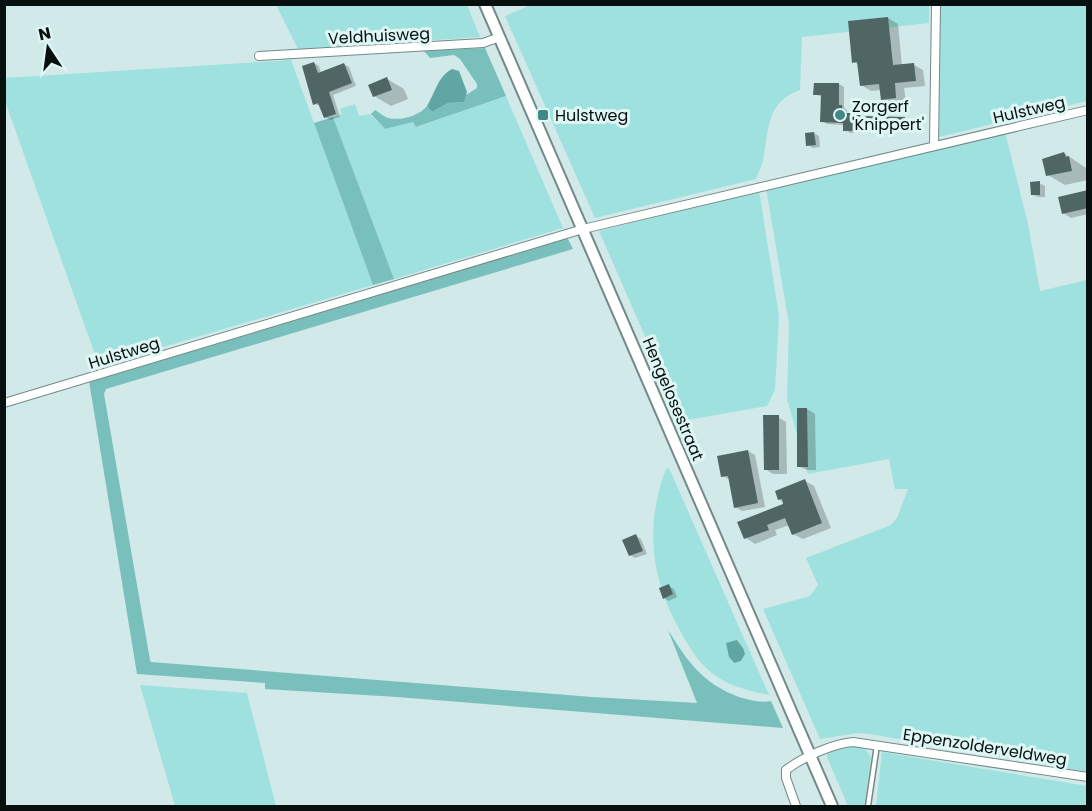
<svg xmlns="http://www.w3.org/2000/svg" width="1092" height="811" viewBox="0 0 1092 811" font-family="Poppins,sans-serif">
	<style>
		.green { fill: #9fe1de; fill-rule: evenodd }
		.forest { fill: #79c0bc }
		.water { fill: #60a6a3 }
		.shadow { fill: #0003 }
		.building { fill: #506665 }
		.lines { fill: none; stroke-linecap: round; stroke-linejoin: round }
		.lane-casing { stroke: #738a88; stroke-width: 7 }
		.street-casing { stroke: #738a88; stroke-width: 10 }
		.secondary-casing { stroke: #738a88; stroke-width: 14 }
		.lane { stroke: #fff; stroke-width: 4 }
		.street { stroke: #fff; stroke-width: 8 }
		.secondary { stroke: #fff; stroke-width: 10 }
		.poi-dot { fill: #418987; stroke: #def7f5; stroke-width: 2 }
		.labels { text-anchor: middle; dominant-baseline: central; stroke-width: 6; stroke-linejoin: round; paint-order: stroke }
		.street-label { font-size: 16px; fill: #070f0f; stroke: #def7f5 }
		.poi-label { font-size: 16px; fill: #070f0f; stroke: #def7f5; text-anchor: start }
	</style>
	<rect width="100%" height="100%" fill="#d1e9e8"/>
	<path class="green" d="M533,4L929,5V23L802,37L800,90C765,102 769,131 763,161C761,167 758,173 756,179L595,218L505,16Z
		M276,5H467L480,37L298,49Z
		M939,5H1087V101L939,137Z
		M291,60L373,285L99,366L5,101L4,78Z
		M506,96L563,228L394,279L333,117L342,114L340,109L355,104L359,116L370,114L385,129L413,122L417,127Z
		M1005,132L1028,224L1040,291L1087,280V772L870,734L858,733L820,739L763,609L810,596L818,585L806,558L891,525L897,518L908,489H895L889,459L808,474L788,402H787L789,324L766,188Z
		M759,190L779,316L775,390L767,406L682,421L599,231Z
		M669,468L769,695C749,691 729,686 713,674C699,663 690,649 682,634C651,582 644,526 666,469ZM737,640L743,648V659L734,663L732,662L727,649Z
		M140,685L247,693L276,806H175Z
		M845,745C858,746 866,745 871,758L864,806H848L827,757V754Z
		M882,752L1087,786V806H876Z"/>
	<path class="forest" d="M485,48L506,96L416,127L413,122L385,129L371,114L375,110C379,112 384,117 388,118C401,121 419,116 427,106L432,112L448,103L463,102L466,95L477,88V84L460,59L454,55L430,58L424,51Z
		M333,117L394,279L373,285L314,123Z
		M562,239H568L573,249L106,389L104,394L150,660L151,662L592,697L697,703L668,630C688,662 702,683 739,697C750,700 760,703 771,701L783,728L397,697L265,689V683L137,674L89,381Z"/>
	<path class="water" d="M452,69L459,71L467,92L464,102L448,103L432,112L427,106C435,93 438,76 452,69Z
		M737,640L743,648L745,654L741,661L734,663L729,657L726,643Z"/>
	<path class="shadow" d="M888,18L898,24L902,66L914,65L923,70L925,86L904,88L906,103L892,105L882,99L881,90L871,91L861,85L859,65L854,62Z
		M314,63L319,66L321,73L344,64L349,67L356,86L333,95L340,117L330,120L325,117L321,106L314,104Z
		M387,79L404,89L408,99L391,106L374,96Z
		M839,84L844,87V108L847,110V115H860L865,118H904L909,121V127H897V132L850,133L845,130V125L827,124L822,121V97L815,94Z
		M814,133L819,136L820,147L813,148L808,145Z
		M1064,153L1086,168L1088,180L1065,185L1048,175Z
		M1039,183L1045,186V197H1038L1032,194Z
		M1088,192V214L1071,218L1063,213Z
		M807,409L815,414L816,470H807L798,466Z
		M778,417L786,422L787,474H773L765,469Z
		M748,451L755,455L765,507L742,511L735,507L730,480L723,476Z
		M805,481L814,486L831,528L803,539L793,534L790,525L775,530L777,535L755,544L746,538L785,504L779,499Z
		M636,536L641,539L647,554L635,558L630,555Z
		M668,586L674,589L677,597L669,601L664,598Z"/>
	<path class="building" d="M888,17L893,65L914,63L916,81L895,83L896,98L881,100L879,84L860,86L857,62L852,63L848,21Z
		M314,62L318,73L344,63L352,83L329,92L336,114L324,118L318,103L313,105L302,66Z
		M387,77L392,90L373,97L368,85Z
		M814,83H839V105H842L843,113H860V116L905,117L904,125H893V130L843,131V123L820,122L821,95H813Z
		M814,132L816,145L806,146L805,133Z
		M1064,152L1066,157L1069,156L1072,171L1046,176L1042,159Z
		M1040,181V195H1031L1030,182Z
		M1088,190V208L1062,214L1058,197Z
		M797,408H807L808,467H797Z
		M763,415H779V470H764Z
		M748,450L758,503L734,508L728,476L721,477L717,456Z
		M805,479L822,523L792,535L785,518L767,525L769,530L744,539L737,522L783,504L782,499L778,500L775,491Z
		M636,534L643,551L629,556L622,540Z
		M669,584L673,594L663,599L659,588Z"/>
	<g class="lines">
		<defs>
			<path id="lane" d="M868,806L877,745"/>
			<path id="street" d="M259,56L483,43L500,37
				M934,145L936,4
				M4,403L583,229L1088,110
				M796,806L786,778V770C803,757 832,744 853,742L1088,777"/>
			<path id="secondary" d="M485,4L832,806"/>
		</defs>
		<use href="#lane" class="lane-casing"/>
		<use href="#street" class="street-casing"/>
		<use href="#secondary" class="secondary-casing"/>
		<use href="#lane" class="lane"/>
		<use href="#street" class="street"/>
		<use href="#secondary" class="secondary"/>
	</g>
	<g class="poi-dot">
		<rect x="537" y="109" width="12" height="12" rx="3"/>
		<circle cx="840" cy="115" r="6"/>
	</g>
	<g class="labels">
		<g class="street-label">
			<text transform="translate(379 36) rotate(-3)">Veldhuisweg</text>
			<text transform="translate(1029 110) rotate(-13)">Hulstweg</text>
			<text transform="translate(124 353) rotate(-17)">Hulstweg</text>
			<text transform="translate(673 399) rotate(67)">Hengelosestraat</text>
			<text transform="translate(985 747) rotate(9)">Eppenzolderveldweg</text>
		</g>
		<g class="poi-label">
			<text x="852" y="106">Zorgerf<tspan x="852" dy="18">'Knippert'</tspan></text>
			<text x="555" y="115">Hulstweg</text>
		</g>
	</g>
	<rect width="1092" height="811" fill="none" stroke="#070f0f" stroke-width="12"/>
	<g transform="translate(48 48) rotate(347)" stroke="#def7f5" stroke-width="4.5" paint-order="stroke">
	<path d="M0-4.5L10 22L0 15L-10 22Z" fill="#070f0f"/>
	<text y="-9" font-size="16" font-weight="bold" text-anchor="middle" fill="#070f0f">N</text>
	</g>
</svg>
